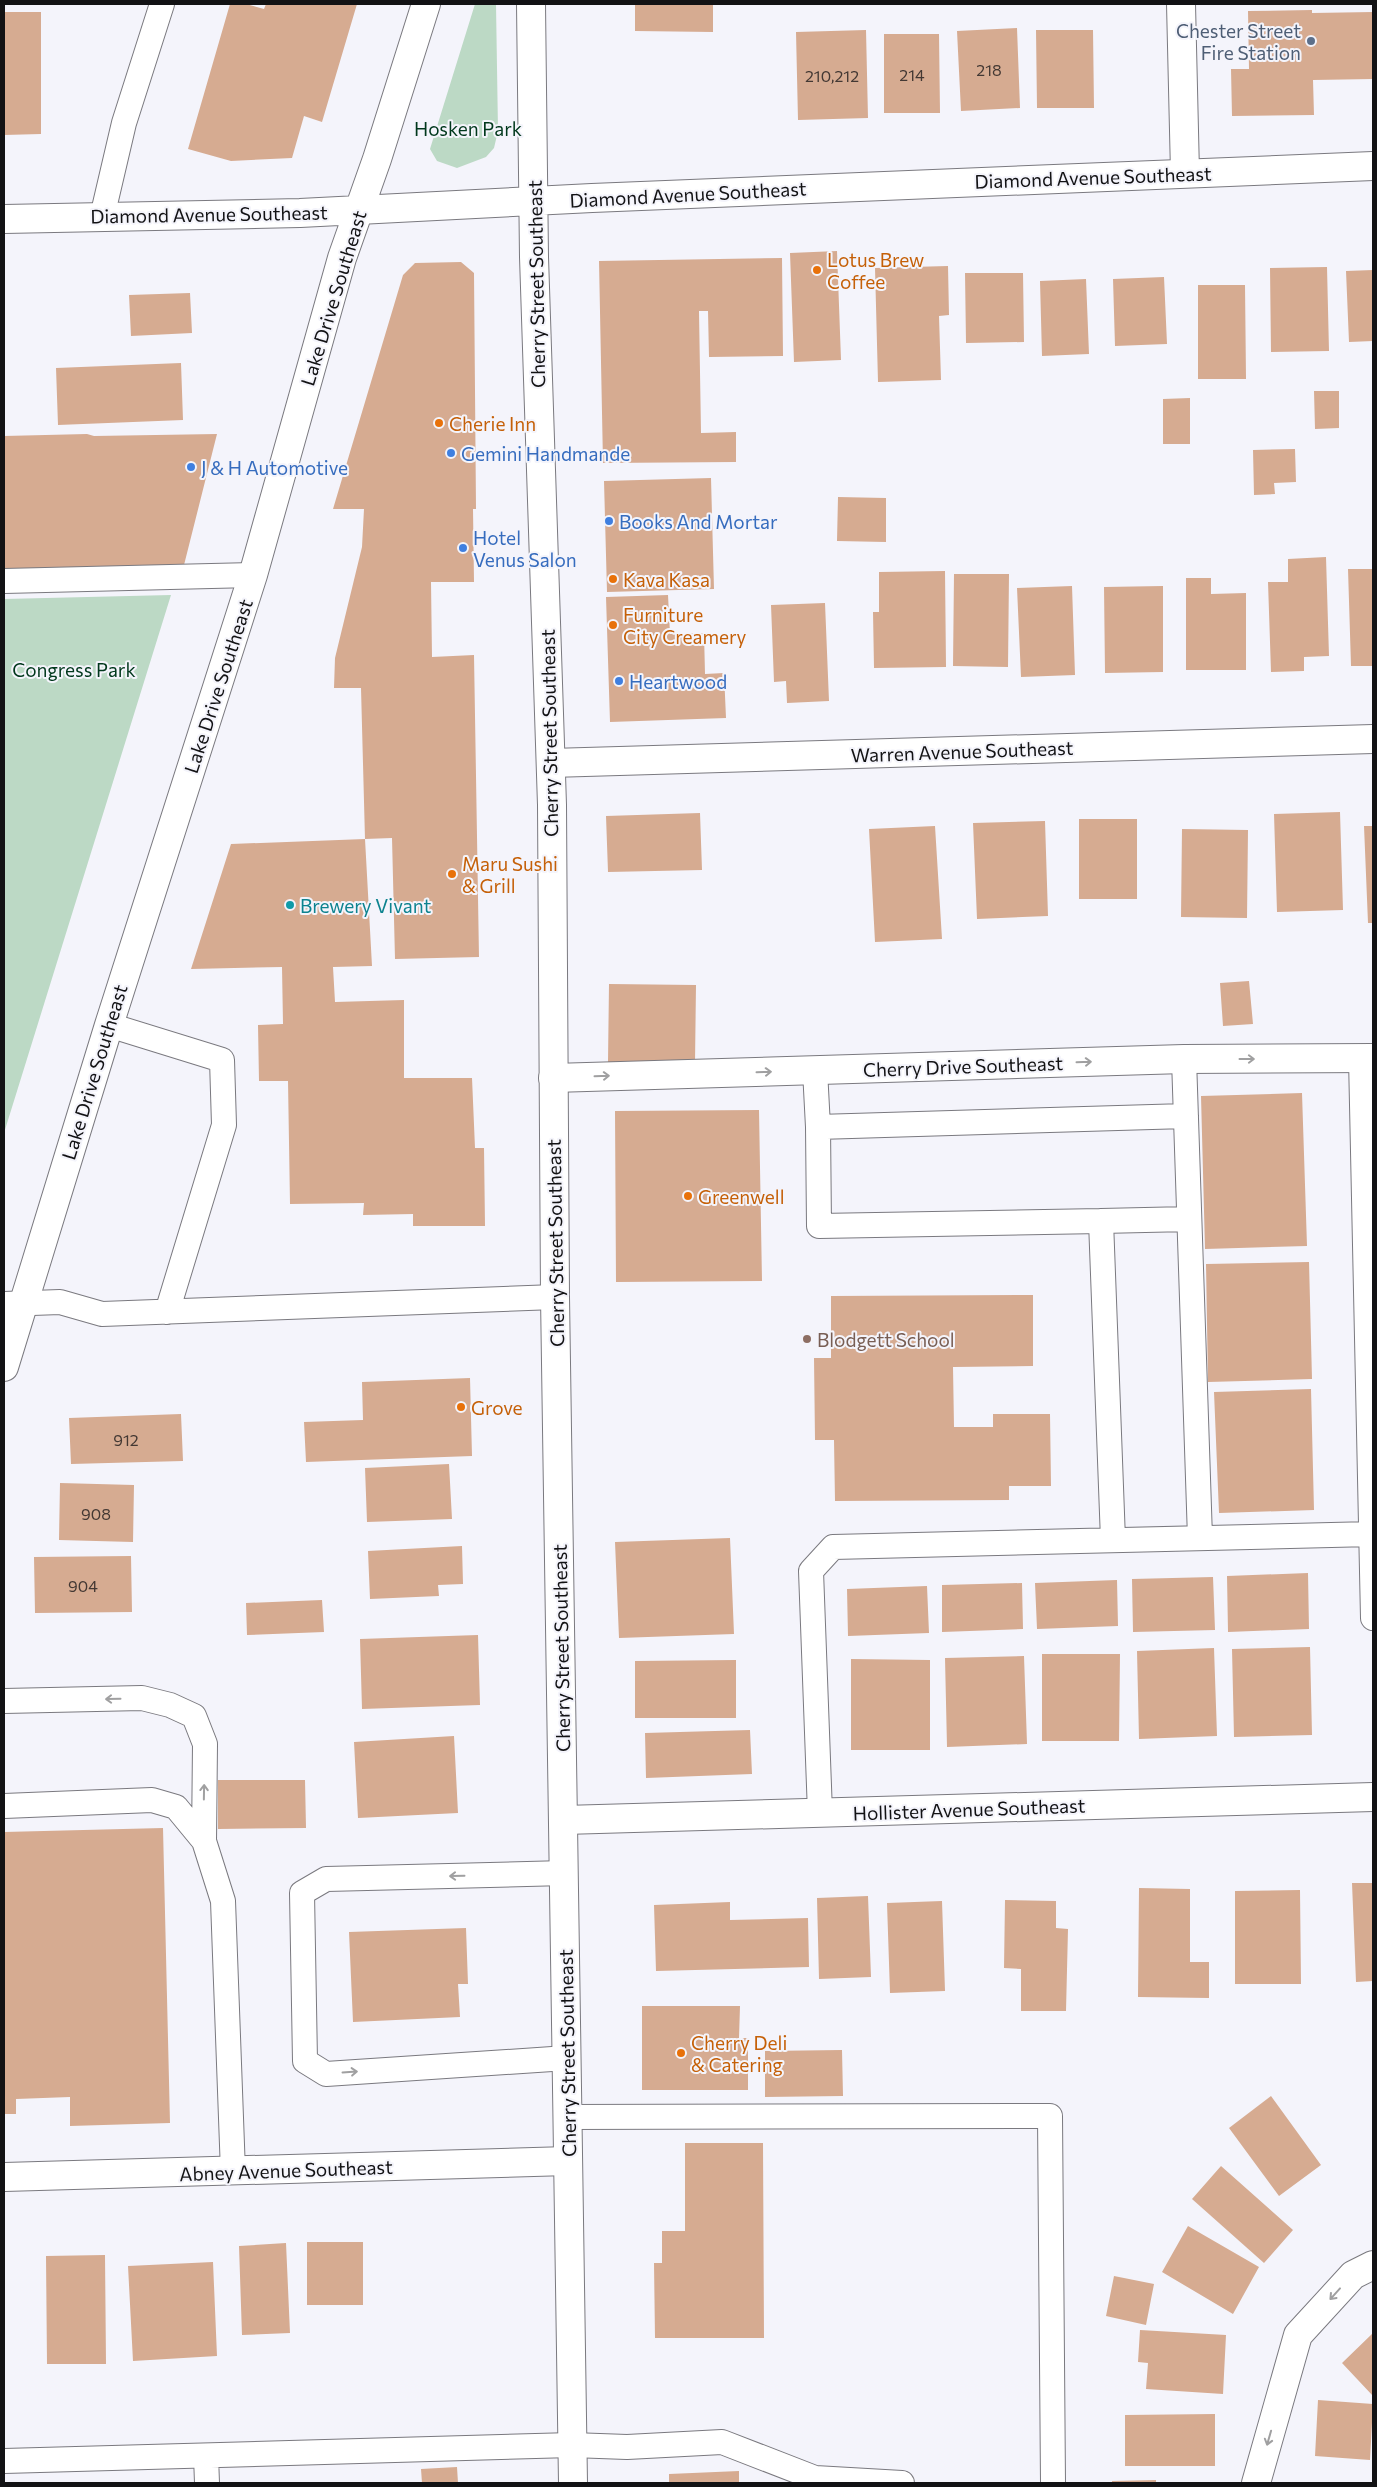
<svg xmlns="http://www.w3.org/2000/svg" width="1377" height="2487" viewBox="0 0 1377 2487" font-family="Commissioner,sans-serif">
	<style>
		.green { fill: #bcd9c5 }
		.building { fill: #d6ab91 }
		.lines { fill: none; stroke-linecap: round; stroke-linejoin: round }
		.lane-casing { stroke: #7a797f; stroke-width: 26 }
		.street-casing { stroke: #7a797f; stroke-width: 30 }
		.secondary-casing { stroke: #7a797f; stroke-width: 30 }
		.lane { stroke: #fff; stroke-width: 24 }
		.street { stroke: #fff; stroke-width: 28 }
		.secondary { stroke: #fff; stroke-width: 28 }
		.oneway { stroke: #a0a0a1 }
		.service-dot { fill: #5c6f8a; stroke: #f4f4fb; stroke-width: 2 }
		.food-dot { fill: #e8710a; stroke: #f4f4fb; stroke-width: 2 }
		.shop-dot { fill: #3f7fe0; stroke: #f4f4fb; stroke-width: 2 }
		.culture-dot { fill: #0f9aa8; stroke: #f4f4fb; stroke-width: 2 }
		.education-dot { fill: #8d6e63; stroke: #f4f4fb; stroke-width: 2 }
		.labels { text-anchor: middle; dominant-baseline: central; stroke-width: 4; stroke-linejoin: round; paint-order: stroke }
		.number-label { font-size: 16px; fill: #433833 }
		.service-label { font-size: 19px; fill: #4e5e75; stroke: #f4f4fb; text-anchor: end }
		.park-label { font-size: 19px; fill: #01381c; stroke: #f4f4fb }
		.street-label { font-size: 19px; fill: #121214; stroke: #f4f4fb }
		.food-label { font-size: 19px; fill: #c56008; stroke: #f4f4fb; text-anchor: start }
		.shop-label { font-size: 19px; fill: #366cbe; stroke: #f4f4fb; text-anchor: start }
		.culture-label { font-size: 19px; fill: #0d838f; stroke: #f4f4fb; text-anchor: start }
		.education-label { font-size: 19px; fill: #785e54; stroke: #f4f4fb; text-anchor: start }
	</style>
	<rect width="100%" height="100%" fill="#f4f4fb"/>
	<path class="green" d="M475,4H496L498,131L494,148L486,157L457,168L437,161L430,149Z
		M171,595L4,1133V599Z"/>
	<path class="building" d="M230,4H246L264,9L266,4H357L322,122L304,116L292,158L231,161L188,149Z
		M635,4H713V32L635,31Z
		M1312,10V13L1373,12V79L1313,80L1314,115L1232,116L1231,69H1249L1248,11Z
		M4,12H41V134L4,135Z
		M1017,28L1020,108L961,111L957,31Z
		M866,30L868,118L798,120L796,32Z
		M1036,30H1093L1094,108H1037Z
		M884,34H939L940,113H884Z
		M837,251L841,360L794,362L790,253Z
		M782,258L783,356L709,357L708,311H699L701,433L736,432V462L603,463L599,261Z
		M461,262L474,273L476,509H473L474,582H431L432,657L474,655L479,957L395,959L392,838L365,839L361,688H334L335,658L362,547L364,509H333L403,275L415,263Z
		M948,266L949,315L939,316L941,380L878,382L875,268Z
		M1327,267L1329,351L1271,352L1270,268Z
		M1373,270V341L1349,342L1346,271Z
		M965,273H1023L1024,342L966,343Z
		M1164,277L1167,344L1115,346L1113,279Z
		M1086,279L1089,354L1042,356L1040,281Z
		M1198,285H1245L1246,379H1198Z
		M190,293L192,333L131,336L129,295Z
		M181,363L183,420L58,425L56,368Z
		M1314,391H1339V428L1315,429Z
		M1190,398V444H1163V399Z
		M87,434L94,436L217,434L184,565L4,569V436Z
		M1295,449L1296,482L1274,483L1275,494L1254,495L1253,450Z
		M711,478L714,589L607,592L604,481Z
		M838,497L886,498V542L837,541Z
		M1326,557L1329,656L1304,657V671L1271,672L1268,582H1288V559Z
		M1348,569H1373V666H1351Z
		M945,571L946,667L874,668L873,612H879V572Z
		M954,574H1009L1008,667L953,666Z
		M1186,578H1211V594L1246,593V670H1186Z
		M1072,586L1075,675L1021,677L1017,588Z
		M1163,586V672L1105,673L1104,587Z
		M668,595L670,634L704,633L705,674L724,673L726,718L610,722L606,597Z
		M825,603L829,701L787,703L786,681L774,682L771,605Z
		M1340,812L1343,910L1277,912L1274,814Z
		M700,813L702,870L608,872L606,816Z
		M1079,819H1137V899H1079Z
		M1045,821L1048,916L977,919L973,823Z
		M935,826L942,939L875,942L869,829Z
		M1364,826H1373V923H1368Z
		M1182,829L1248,830L1247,918L1181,917Z
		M365,839L372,966L333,967L335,1002L404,1000V1078H472L475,1148H484L485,1226H413V1214L363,1215L364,1203L290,1204L288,1081H259L258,1025L283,1024L282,967L191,969L231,844Z
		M1249,981L1253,1024L1223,1026L1220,983Z
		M609,984L696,985L695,1063L608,1062Z
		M1302,1093L1307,1246L1205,1249L1201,1096Z
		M759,1110L762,1281L616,1282L615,1111Z
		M1309,1262L1312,1379L1208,1382L1206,1264Z
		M1033,1295V1366L953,1367L954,1427H993V1414H1050L1051,1486H1009V1500L835,1501L834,1440H815L814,1358H831V1296Z
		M470,1378L472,1456L306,1462L304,1422L363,1420L362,1382Z
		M1311,1389L1314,1510L1219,1513L1214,1392Z
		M181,1414L183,1461L71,1464L69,1418Z
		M449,1464L452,1519L367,1522L365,1468Z
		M60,1483L134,1485L133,1542L59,1540Z
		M730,1538L734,1634L619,1638L615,1542Z
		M462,1546L463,1584L438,1585L439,1596L370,1599L368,1551Z
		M131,1556L132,1612L35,1613L34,1557Z
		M1308,1573L1309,1629L1228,1632L1227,1576Z
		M1213,1577L1215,1630L1133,1632L1132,1579Z
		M1117,1580L1118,1626L1037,1629L1035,1583Z
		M1022,1583L1023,1629L942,1632V1585Z
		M927,1586L929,1633L848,1636L847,1589Z
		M322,1600L324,1632L247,1635L246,1603Z
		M478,1635L480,1705L362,1709L360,1639Z
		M1310,1647L1312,1735L1234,1737L1232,1649Z
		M1214,1648L1217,1736L1139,1739L1137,1651Z
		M1042,1654H1120L1119,1741H1042Z
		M1024,1656L1027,1744L947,1747L945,1658Z
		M851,1659L930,1660V1750H851Z
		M736,1660V1718H635V1661Z
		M750,1730L752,1774L646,1778L645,1733Z
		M454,1736L458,1813L358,1818L354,1742Z
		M218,1780H305L306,1828L218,1829Z
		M163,1828L170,2123L70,2126V2097L16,2099V2114H4V1832Z
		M1352,1883H1373V1981L1356,1982Z
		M1139,1888L1190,1889V1962H1209V1998L1138,1997Z
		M1300,1890L1301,1984H1235V1891Z
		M868,1896L871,1977L819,1979L817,1898Z
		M1005,1900L1056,1901V1928L1068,1929L1066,2011H1021V1969L1004,1968Z
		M942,1901L945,1991L890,1993L887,1903Z
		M730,1902V1920L808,1918L809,1967L656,1971L654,1905Z
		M466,1928L468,1984H458L460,2017L353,2022L349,1932Z
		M642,2006H740L739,2038H748V2090H642Z
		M842,2050L843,2096L765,2097V2051Z
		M1271,2096L1321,2165L1279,2196L1229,2128Z
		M685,2143H763L764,2338H655L654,2263H662V2231H685Z
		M1221,2166L1293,2230L1264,2263L1192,2199Z
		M1188,2226L1259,2267L1233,2314L1162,2272Z
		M307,2242H363V2305H307Z
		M286,2243L290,2333L242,2335L239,2246Z
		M105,2255L106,2364H47L46,2256Z
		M213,2262L217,2356L133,2361L128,2266Z
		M1114,2276L1154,2284L1146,2325L1106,2316Z
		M1140,2330L1226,2335L1223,2394L1146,2389L1148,2363L1138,2362Z
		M1373,2333V2396L1342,2363Z
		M1318,2400L1373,2404L1370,2460L1315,2456Z
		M1215,2414V2466H1125V2415Z
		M457,2467L458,2483H422L421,2469Z
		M739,2471V2483H669V2474Z
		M1156,2480V2483H1112V2481Z"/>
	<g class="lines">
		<defs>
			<path id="lane" d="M102,217L124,123L162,4
				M4,581L253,575
				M109,1025L222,1060L224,1125L167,1312
				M1361,1058L1373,1618
				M1184,1059L1200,1538
				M815,1070L818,1127L1186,1116
				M818,1127L819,1226L1101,1221L1113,1540
				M1101,1221L1189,1219
				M4,1304L60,1302L102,1314L555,1297
				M4,1701L142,1698L170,1705L194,1716L205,1744L204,1841
				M4,1806L152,1800L176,1807L204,1841L223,1901L233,2172
				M820,1813L811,1571L833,1547L1372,1534
				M565,1873L326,1879L302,1893L305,2061L326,2074L567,2058
				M567,2117L1050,2116L1053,2483
				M206,2456L207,2483
				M4,2461L572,2445L627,2447L722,2442L815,2478L902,2483"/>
			<path id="street" d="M1181,4L1185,173
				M551,763L1373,739
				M553,1078L1184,1059L1373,1058
				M564,1820L1373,1797
				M4,2177L568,2161
				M1256,2483L1298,2335L1353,2275L1373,2265"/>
			<path id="secondary" d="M531,4L534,257L552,805L555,1297L573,2483
				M4,219L300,213L592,198L1373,166
				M4,1367L109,1025L253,575L342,258L377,159L426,4"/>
		</defs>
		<use href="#lane" class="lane-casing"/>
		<use href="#street" class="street-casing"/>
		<use href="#secondary" class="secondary-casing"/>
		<use href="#lane" class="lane"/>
		<use href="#street" class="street"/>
		<use href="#secondary" class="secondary"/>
	</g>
	<defs><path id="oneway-shaft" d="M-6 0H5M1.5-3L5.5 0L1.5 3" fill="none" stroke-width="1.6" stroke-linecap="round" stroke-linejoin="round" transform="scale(1.25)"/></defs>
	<g class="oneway">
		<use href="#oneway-shaft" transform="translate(1247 1059)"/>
		<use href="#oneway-shaft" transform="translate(1084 1062) rotate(-2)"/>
		<use href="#oneway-shaft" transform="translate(764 1072) rotate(-2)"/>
		<use href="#oneway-shaft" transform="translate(602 1076) rotate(-2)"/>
		<use href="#oneway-shaft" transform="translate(113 1699) rotate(179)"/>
		<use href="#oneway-shaft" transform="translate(204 1792) rotate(-89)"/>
		<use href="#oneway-shaft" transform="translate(457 1876) rotate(179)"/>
		<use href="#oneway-shaft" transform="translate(350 2072) rotate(-4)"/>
		<use href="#oneway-shaft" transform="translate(1335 2294) rotate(132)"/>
		<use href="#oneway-shaft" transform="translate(1269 2438) rotate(106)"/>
	</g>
	<circle class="service-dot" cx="1311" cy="41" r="5"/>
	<g class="food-dot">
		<circle cx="817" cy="270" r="5"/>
		<circle cx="439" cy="423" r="5"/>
		<circle cx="613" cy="579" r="5"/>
		<circle cx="613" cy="625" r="5"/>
		<circle cx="452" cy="874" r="5"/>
		<circle cx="688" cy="1196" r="5"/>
		<circle cx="461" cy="1407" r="5"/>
		<circle cx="681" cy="2053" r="5"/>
	</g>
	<g class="shop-dot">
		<circle cx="451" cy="453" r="5"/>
		<circle cx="191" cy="467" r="5"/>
		<circle cx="609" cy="521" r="5"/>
		<circle cx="463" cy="548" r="5"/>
		<circle cx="619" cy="681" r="5"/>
	</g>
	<circle class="culture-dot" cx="290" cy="905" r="5"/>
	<circle class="education-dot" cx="807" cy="1339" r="5"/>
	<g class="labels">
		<g class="number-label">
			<text x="989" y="69">218</text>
			<text x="912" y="74">214</text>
			<text x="832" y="75">210,212</text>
			<text x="126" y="1439">912</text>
			<text x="96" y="1513">908</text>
			<text x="83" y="1585">904</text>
		</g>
		<g class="service-label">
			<text x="1301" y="30">Chester Street<tspan x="1301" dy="22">Fire Station</tspan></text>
		</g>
		<g class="park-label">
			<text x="468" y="128">Hosken Park</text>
			<text x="74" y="669">Congress Park</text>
		</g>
		<g class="street-label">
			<text transform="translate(1093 177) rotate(-2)">Diamond Avenue Southeast</text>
			<text transform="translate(688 194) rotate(-3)">Diamond Avenue Southeast</text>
			<text transform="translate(209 214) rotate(-1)">Diamond Avenue Southeast</text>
			<text transform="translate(536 284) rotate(-91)">Cherry Street Southeast</text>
			<text transform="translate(333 298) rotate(-73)">Lake Drive Southeast</text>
			<text transform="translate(218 686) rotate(-72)">Lake Drive Southeast</text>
			<text transform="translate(549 733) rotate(-91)">Cherry Street Southeast</text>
			<text transform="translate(962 751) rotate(-2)">Warren Avenue Southeast</text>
			<text transform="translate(963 1066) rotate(-2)">Cherry Drive Southeast</text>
			<text transform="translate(94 1072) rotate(-73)">Lake Drive Southeast</text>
			<text transform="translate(555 1243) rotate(-91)">Cherry Street Southeast</text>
			<text transform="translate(561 1648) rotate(-91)">Cherry Street Southeast</text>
			<text transform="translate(969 1809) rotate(-2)">Hollister Avenue Southeast</text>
			<text transform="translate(567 2053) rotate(-91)">Cherry Street Southeast</text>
			<text transform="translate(286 2170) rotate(-2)">Abney Avenue Southeast</text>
		</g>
		<g class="food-label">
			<text x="827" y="259">Lotus Brew<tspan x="827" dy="22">Coffee</tspan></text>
			<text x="449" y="423">Cherie Inn</text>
			<text x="623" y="579">Kava Kasa</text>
			<text x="623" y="614">Furniture<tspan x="623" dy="22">City Creamery</tspan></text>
			<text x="462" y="863">Maru Sushi<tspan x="462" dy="22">&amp; Grill</tspan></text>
			<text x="698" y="1196">Greenwell</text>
			<text x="471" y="1407">Grove</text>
			<text x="691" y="2042">Cherry Deli<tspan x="691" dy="22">&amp; Catering</tspan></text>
		</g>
		<g class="shop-label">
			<text x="461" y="453">Gemini Handmande</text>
			<text x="201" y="467">J &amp; H Automotive</text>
			<text x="619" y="521">Books And Mortar</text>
			<text x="473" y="537">Hotel<tspan x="473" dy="22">Venus Salon</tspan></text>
			<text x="629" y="681">Heartwood</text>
		</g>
		<g class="culture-label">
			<text x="300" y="905">Brewery Vivant</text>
		</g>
		<g class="education-label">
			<text x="817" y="1339">Blodgett School</text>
		</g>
	</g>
	<rect width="1377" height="2487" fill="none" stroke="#121214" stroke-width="10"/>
</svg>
